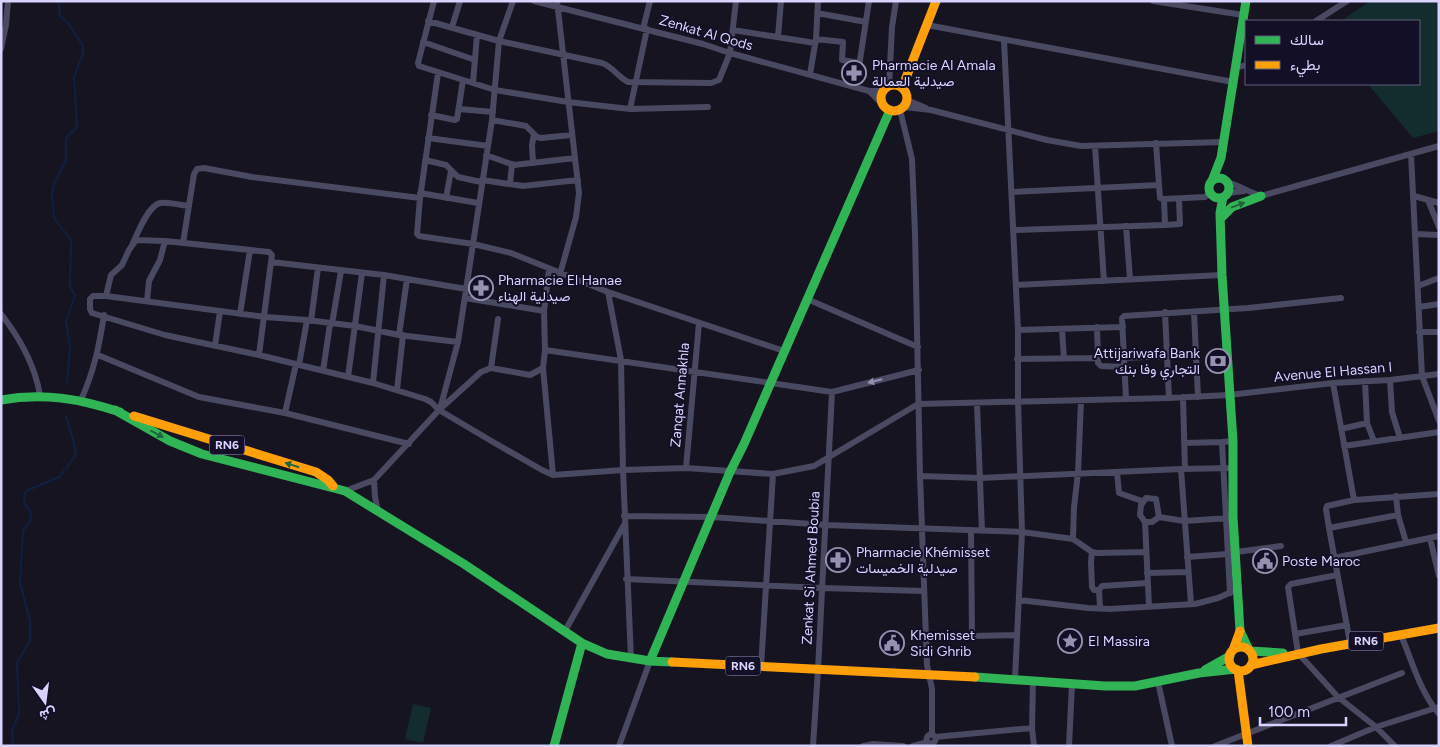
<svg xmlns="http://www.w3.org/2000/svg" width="1440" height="747" viewBox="0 0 1440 747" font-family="Figtree,Vazirmatn,sans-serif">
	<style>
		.green { fill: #132c2d }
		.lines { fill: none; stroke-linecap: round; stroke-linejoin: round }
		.stream { stroke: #0d2144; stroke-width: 2 }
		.street { stroke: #4a4962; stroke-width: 6 }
		.fast { stroke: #30b455; stroke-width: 9 }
		.slow { stroke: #ff9f0a; stroke-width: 9 }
		.oneway { fill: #22623e }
		.oneway2 { fill: #928eb0 }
		.labels { text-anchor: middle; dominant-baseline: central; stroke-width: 4; stroke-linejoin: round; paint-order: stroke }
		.shield { fill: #130f26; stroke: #9e99be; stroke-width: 1 }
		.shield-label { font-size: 12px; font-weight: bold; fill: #d9d4ff }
		.street-label { font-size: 14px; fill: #d9d4ff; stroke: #130f26 }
		.poi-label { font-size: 14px; fill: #d9d4ff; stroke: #130f26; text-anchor: start }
	</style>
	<rect width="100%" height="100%" fill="#161421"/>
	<path class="green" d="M1370,1H1439V131L1413,138L1368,84H1419V21H1341Z
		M413,704L431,708L423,743L405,739Z"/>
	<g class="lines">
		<path class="stream" d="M58,1L60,16L68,23L83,46V53L74,77L77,127L66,138V160L54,184L52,195L54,218L71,240L70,286L75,296L66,321L70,347L67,383
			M13,746L12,731L19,714L17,663L30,640V621L20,583L23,531L31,519L30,511C23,503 23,501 26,491L59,477L76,455L73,439L66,416"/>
		<path class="street" d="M434,1L418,63L419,66L495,90L568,102L630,109L708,107
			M534,1L703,44L730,53L869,91H884
			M557,1L579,193L576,217L560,274
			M1153,1L1243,15
			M817,13L866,22
			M428,21L499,41L602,63C613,67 618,77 628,82L711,83L719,80L730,53L736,1
			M1316,21L1347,1
			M927,25L1233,82
			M452,27L460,1
			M643,29L650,1
			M733,30L815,43
			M778,37L781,1
			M816,39L843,42L842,60L859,63
			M1004,40L1018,330V401L1022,532L1015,679
			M423,42L475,60
			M1,49L6,25L8,1
			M1236,68L1246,65
			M438,73L420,198L417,234L419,236L473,244L511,253L608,292L784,351
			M810,74L816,39L818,1
			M473,83L477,35
			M856,86L869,1
			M889,86L892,27L896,1
			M869,91L882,104
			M907,100L926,108
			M904,107L931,110L1047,140L1081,146L1223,142
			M459,109L493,112
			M630,109L647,29
			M900,110L912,159L915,233L920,476L927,665L932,689V735
			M431,115L455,120L457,119L463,80
			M492,120L526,126L537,137L541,138L572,135
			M428,138L488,146
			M1095,146L1104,281
			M1411,154L1422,376L1439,421
			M486,155L514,165L575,158
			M425,160L446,165L458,177L481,182
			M533,163L532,145L534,134
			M482,180L523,186L578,180
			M1226,182C1238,185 1249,192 1261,196L1439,146
			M510,184L512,164
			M1159,185L1160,198L1164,199
			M1012,192L1159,185L1156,143
			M420,193L478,203
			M1227,193L1244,191
			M1414,196L1439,203
			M446,198L451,171
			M1428,200L1439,227
			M1165,225L1180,224L1179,199
			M1126,226L1130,279
			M1014,230L1165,225L1164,199L1205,197L1210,192
			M1416,234L1439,235
			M133,243C138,232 148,206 160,203C168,202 180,205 188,206
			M183,243L194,174L197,169L204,168L252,177L420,198
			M271,262L384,275L466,289
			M1016,285L1222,275
			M1418,286L1439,278
			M608,292L621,360L623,470L631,659
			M106,296L111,275L122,265L129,250L136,240L165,241L269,252L272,255L271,262L259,355
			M465,298L544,311
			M807,299L918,347
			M147,301L149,281L160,260L165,241
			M1419,307L1439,304
			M1165,312L1169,398
			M1194,312L1198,397
			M1,314C19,337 35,366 40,395
			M240,314L250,250
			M311,321L318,268
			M332,324L341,271
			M1097,327L1098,358
			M1062,329L1064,359
			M1018,330L1123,327
			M1419,332H1439
			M399,335L407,279
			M458,342L399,335L355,326L307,320L265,317L106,296H93L90,299V309L92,313L165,335L259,355L373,383L425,399L431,402L439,410L493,442L542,470L553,475L623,470L686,468L773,474L814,466L918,404L1169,398L1229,395L1333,383L1390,380L1439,374
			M215,346L220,311
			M545,350L544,311L549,269
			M98,355L199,397L285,413L409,444
			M1124,358L1167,356
			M1017,359L1098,358V363L1101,366L1125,367
			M299,365L307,320
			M491,368L498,319
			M543,368L553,475
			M323,371L330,324
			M348,377L362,273
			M1390,380L1392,412L1400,438
			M1365,381L1367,423L1374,441
			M373,383L384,275
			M1333,383L1354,500
			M397,390L403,335
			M1183,397L1185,469
			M1126,399L1122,318L1124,316L1248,308L1341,298
			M81,400C94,371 99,347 104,315
			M977,404L982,531
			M440,409L458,342L492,120L499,41L513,1
			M285,413L296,364
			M1341,429L1367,423
			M1184,443L1222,442
			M1344,446L1439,432
			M686,468L699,323
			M1181,469L1191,604
			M1117,472L1119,493L1142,501
			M920,476L980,478L1181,469L1233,468
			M374,480L375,497L378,511
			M345,491L374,480L439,410L481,372L491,368L530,375L543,368L545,350L832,392L919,370
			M1396,496L1398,515L1406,542
			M624,516L712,517L826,525L1022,532L1073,539L1092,552L1097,553L1146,552
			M1145,522H1152L1159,517L1184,521L1230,518
			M1329,528L1326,509L1327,506L1354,500L1439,494
			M971,530L972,636
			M1430,538L1439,576
			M1073,539L1074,507L1078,473L1081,401
			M1092,552L1091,562L1092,587L1094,590H1099
			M1236,552L1281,546
			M1187,557L1228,554
			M1334,558L1439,536
			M1147,573L1188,572
			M1337,575L1291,584L1288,587L1298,653L1338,697L1376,727L1395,746
			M626,579L822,588L924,591
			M1230,593L1222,442L1233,441
			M1019,600L1088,608L1110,609L1195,604L1218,598L1238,589
			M1149,606L1145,522L1140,515L1141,505L1146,498L1156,499L1159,517
			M1100,608L1099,590L1102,586L1148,583
			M565,631L624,525
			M1295,634L1347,625
			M1401,635C1412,661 1420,692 1439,714
			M926,637L1017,635
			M1350,643L1329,528L1398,515
			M761,667L773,474
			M1158,682L1172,746
			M1032,728L1034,746
			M926.5 739a4.5 4.5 0 1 1 9 0a4.5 4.5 0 1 1-9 0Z
			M935,737L1032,728L1033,680
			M619,746L650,661
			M813,746L818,670L832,392
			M863,746L873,744L903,746
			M913,746L928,742
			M1069,746L1072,684
			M1215,746L1402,673
			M1331,746L1376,727L1439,707"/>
		<path class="fast" d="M1209 188a10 10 0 1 1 20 0a10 10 0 1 1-20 0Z
			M1212,181L1221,158L1246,1
			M1223,197L1220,213L1222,275L1233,441V517L1240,631L1249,650
			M1220,219L1232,207L1261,196
			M1,400C43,392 80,399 120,412
			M115,410L170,441L202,454L345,491L464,564L582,643L607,654L650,661L672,662
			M1251,651L1283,653
			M650,661L730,472L744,444L890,110
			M1205,670L1230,656
			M975,677L1105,686H1135L1199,673L1236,669
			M554,746L582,643"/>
		<path class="slow" d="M881 98a13 13 0 1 1 26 0a13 13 0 1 1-26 0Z
			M902,88L936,1
			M134,416L316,472L328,480L333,486
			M1229 659a12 12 0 1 1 24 0a12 12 0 1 1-24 0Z
			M1233,650L1240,631
			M672,662L975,677
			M1251,665L1321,649L1439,628
			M1238,670L1248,746"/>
	</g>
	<defs><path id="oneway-solid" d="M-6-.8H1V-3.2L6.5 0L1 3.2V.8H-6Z" transform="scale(1.25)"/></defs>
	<g class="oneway">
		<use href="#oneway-solid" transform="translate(1238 205) rotate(-20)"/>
		<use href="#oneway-solid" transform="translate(157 434) rotate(28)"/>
		<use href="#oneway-solid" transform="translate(292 465) rotate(-163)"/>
	</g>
	<use class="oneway2" href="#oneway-solid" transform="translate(875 381) rotate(166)"/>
	<defs>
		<symbol id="pharmacy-ring" viewBox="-11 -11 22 22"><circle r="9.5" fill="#130f26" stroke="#9591b1" stroke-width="1.5"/><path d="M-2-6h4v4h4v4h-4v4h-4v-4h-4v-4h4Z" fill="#9591b1"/></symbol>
		<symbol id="bank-ring" viewBox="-11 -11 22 22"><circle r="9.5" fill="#130f26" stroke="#9591b1" stroke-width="1.5"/><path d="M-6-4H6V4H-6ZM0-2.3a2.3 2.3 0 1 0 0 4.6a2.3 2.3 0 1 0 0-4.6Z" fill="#9591b1"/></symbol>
		<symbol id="civic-ring" viewBox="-11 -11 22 22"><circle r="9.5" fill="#130f26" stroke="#9591b1" stroke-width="1.5"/><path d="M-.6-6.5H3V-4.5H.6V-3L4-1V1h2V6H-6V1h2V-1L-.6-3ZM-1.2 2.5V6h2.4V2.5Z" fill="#9591b1"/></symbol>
		<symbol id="sight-ring" viewBox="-11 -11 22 22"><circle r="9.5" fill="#130f26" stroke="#9591b1" stroke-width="1.5"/><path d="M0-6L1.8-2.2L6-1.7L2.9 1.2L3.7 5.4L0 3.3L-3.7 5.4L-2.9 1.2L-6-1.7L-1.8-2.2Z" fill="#9591b1"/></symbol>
	</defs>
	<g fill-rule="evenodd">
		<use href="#pharmacy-ring" x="840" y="59" width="28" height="28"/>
		<use href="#pharmacy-ring" x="467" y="274" width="28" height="28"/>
		<use href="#bank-ring" x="1204" y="347" width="28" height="28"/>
		<use href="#pharmacy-ring" x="824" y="546" width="28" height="28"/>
		<use href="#civic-ring" x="1251" y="547" width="28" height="28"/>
		<use href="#sight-ring" x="1056" y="627" width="28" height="28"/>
		<use href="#civic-ring" x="878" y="629" width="28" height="28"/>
	</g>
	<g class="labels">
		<g class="shield">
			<rect x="209.5" y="435.5" width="35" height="19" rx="4"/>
			<rect x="1348.5" y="631.5" width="35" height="19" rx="4"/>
			<rect x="725.5" y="656.5" width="35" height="19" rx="4"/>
		</g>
		<g class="shield-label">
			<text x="227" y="445">RN6</text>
			<text x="1366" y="641">RN6</text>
			<text x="743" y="666">RN6</text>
		</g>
		<g class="street-label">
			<text transform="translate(706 33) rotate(16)">Zenkat Al Qods</text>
			<text transform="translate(1333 372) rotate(-5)">Avenue El Hassan I</text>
			<text transform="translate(680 395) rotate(-85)">Zanqat Annakhla</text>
			<text transform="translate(811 568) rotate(-87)">Zenkat Si Ahmed Boubia</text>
		</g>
		<g class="poi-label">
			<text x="872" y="65">Pharmacie Al Amala<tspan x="872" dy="16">صيدلية العمالة</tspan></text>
			<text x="498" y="280">Pharmacie El Hanae<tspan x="498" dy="16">صيدلية الهناء</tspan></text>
			<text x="1200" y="353" text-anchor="end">Attijariwafa Bank<tspan x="1200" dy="16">التجاري وفا بنك</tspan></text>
			<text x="856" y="552">Pharmacie Khémisset<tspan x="856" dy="16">صيدلية الخميسات</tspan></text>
			<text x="1282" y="561">Poste Maroc</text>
			<text x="910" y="635">Khemisset<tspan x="910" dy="16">Sidi Ghrib</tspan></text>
			<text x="1088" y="641">El Massira</text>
		</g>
	</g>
	<rect width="1440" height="747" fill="none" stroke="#d9d4ff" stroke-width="5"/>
	<rect x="1245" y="20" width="175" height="65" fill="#130f26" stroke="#625e7d"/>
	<rect x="1255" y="36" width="25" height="8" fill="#30b455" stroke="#625e7d"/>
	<text x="1290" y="45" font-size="15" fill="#d9d4ff">سالك</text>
	<rect x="1255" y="61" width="25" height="8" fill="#ff9f0a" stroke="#625e7d"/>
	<text x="1290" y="70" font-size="15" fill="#d9d4ff">بطيء</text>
	<g transform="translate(45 702) rotate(166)" stroke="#130f26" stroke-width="4" paint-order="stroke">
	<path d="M0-4L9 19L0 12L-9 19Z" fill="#d9d4ff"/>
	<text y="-8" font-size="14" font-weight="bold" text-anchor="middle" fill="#d9d4ff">ش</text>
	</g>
	<path d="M1260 717v8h86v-8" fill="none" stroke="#d9d4ff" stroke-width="2.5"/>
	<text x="1268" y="717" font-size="15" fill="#d9d4ff" stroke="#130f26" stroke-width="4" paint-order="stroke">100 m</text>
</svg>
